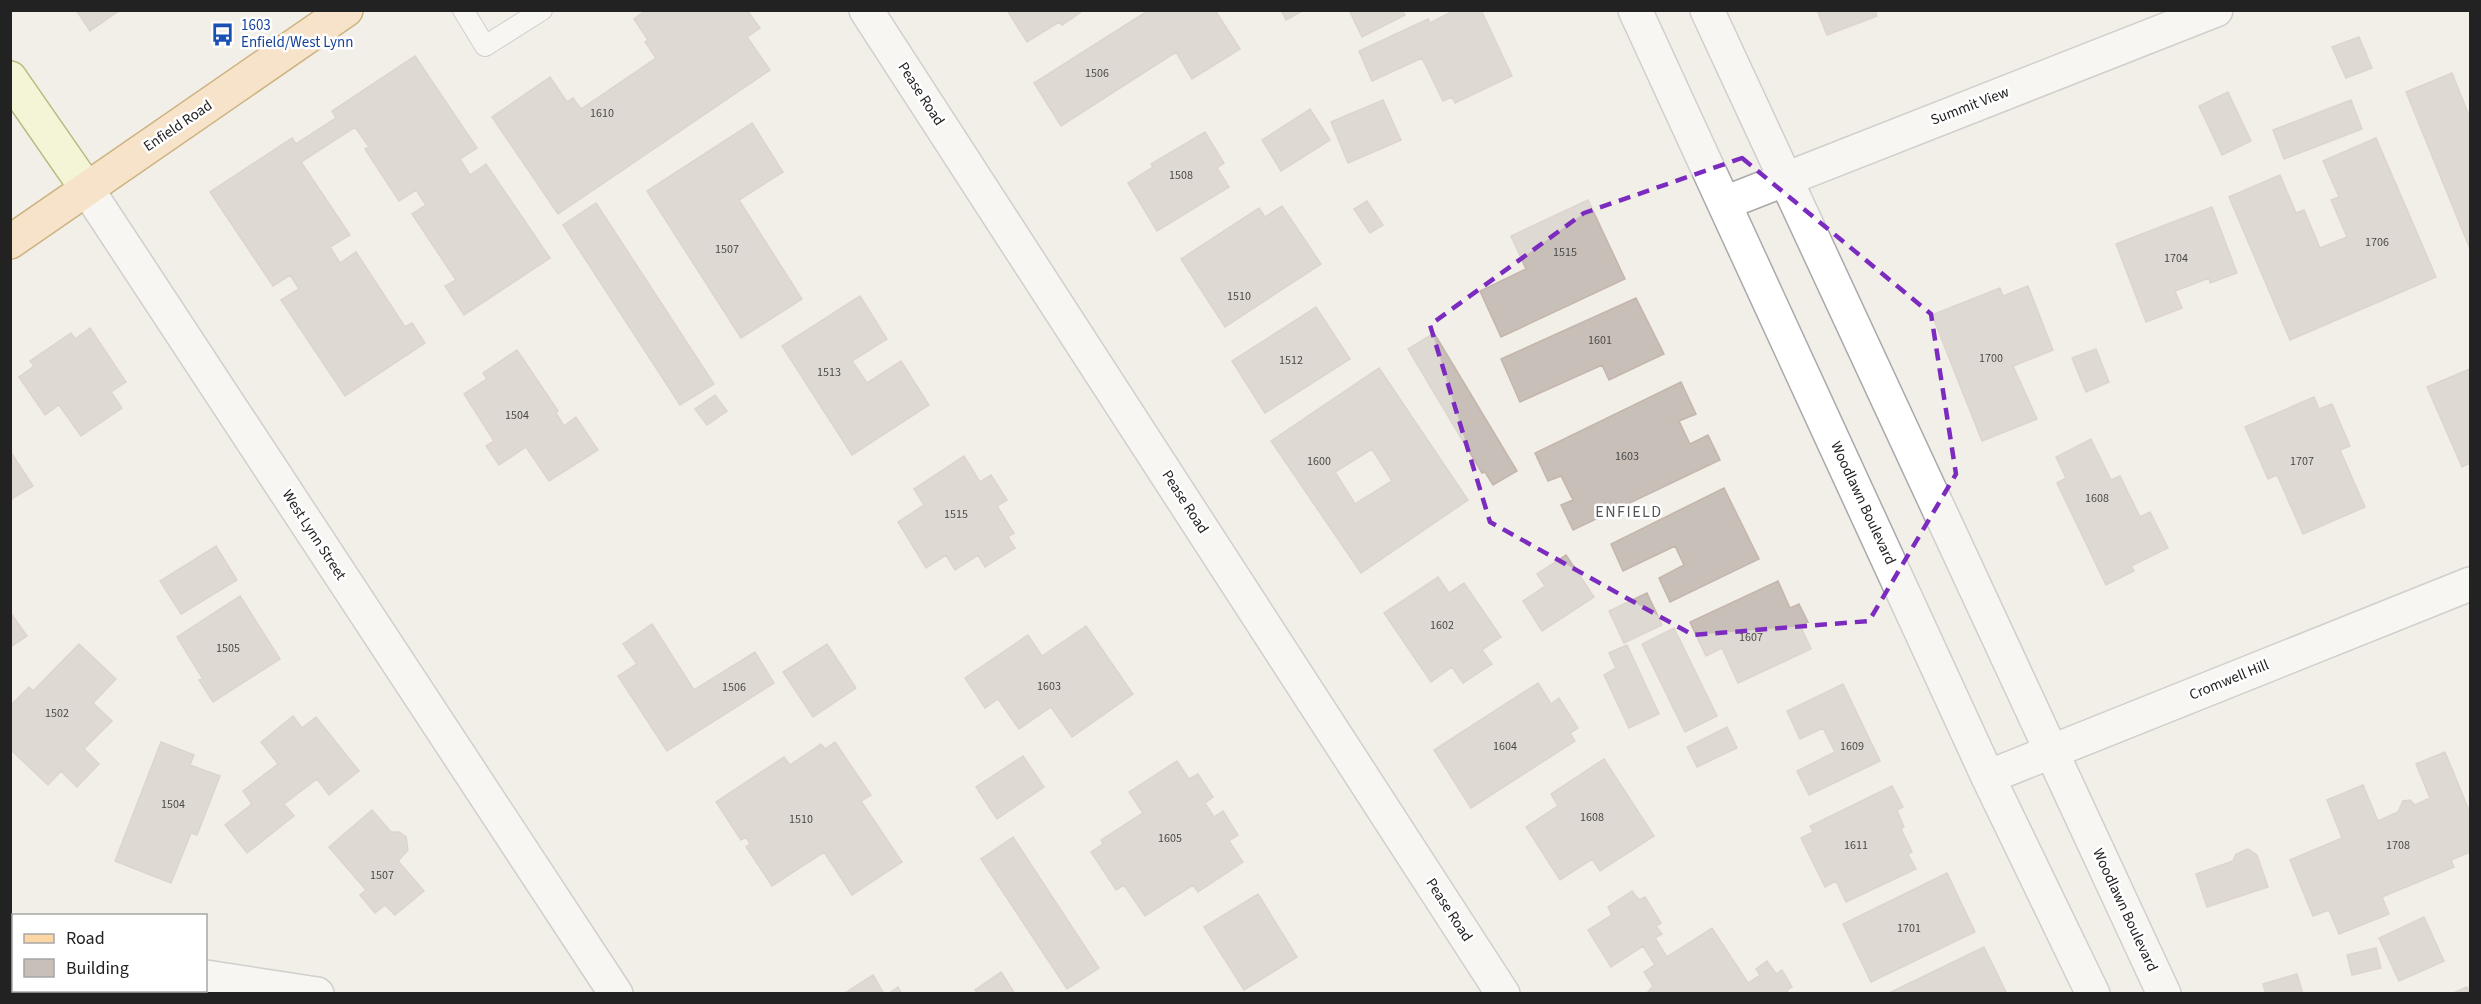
<svg xmlns="http://www.w3.org/2000/svg" width="2481" height="1004" viewBox="0 0 2481 1004" font-family="'Source Sans 3',sans-serif">
	<style>
		.building { fill: #c7bfb8; stroke: #c4b6ab; stroke-width: 1.5; fill-rule: evenodd }
		.lines { fill: none; stroke-linecap: round; stroke-linejoin: round }
		.lane-casing { stroke: #a9a9a9; stroke-width: 22 }
		.street-casing { stroke: #a9a9a9; stroke-width: 36 }
		.secondary-casing { stroke: #707d05; stroke-width: 36 }
		.primary-casing { stroke: #a06b00; stroke-width: 36 }
		.lane { stroke: #fff; stroke-width: 20 }
		.street { stroke: #fff; stroke-width: 33 }
		.secondary { stroke: #f7fabf; stroke-width: 33 }
		.primary { stroke: #fcd6a4; stroke-width: 33 }
		.marked { fill: none; stroke: #7b2cbf; stroke-width: 4.5; stroke-dasharray: 12 8; stroke-linejoin: round }
		.labels { text-anchor: middle; dominant-baseline: central; stroke-width: 5; stroke-linejoin: round; paint-order: stroke }
		.number-label { font-size: 12px; fill: #4b4948 }
		.transit-label { font-size: 15px; fill: #164399; stroke: #fff; text-anchor: start }
		.street-label { font-size: 15px; fill: #222; stroke: #fff }
		.neighbourhood-label { font-size: 16px; letter-spacing: 1.5px; fill: #555; stroke: #fff }
	</style>
	<rect width="100%" height="100%" fill="#f2efe9"/>
	<path class="building" d="M76,10H120L90,31Z
		M646,10H729L732,14L737,10H747L760,28L747,37L770,70L558,214L492,117L550,77L567,102L573,98L581,109L656,58L645,42L648,40L634,19Z
		M1007,10H1084L1062,25L1059,22L1027,42Z
		M1149,10H1215L1240,49L1192,79L1176,52L1061,126L1034,83Z
		M1281,10H1304L1286,20Z
		M1349,10H1406L1403,12L1405,15L1362,37Z
		M1455,10H1481L1512,76L1455,103L1452,97L1443,101L1422,58L1372,81L1359,51L1428,19L1430,23Z
		M1817,10H1875L1877,16L1827,35Z
		M2359,37L2372,68L2346,78L2332,47Z
		M415,56L477,148L460,159L470,175L486,164L550,258L464,315L445,286L456,280L412,214L426,205L416,190L399,201L365,149L369,147L355,127L301,162L350,235L330,247L340,263L356,252L405,327L412,323L425,343L345,396L281,300L299,289L290,275L273,286L210,192L292,138L296,144L336,118L332,111Z
		M2452,73L2470,118V249L2406,92Z
		M2228,92L2251,141L2222,155L2199,106Z
		M1383,100L1401,140L1348,163L1331,122Z
		M2351,100L2362,129L2284,159L2273,130Z
		M1310,109L1330,140L1281,171L1262,140Z
		M752,123L783,172L739,200L802,299L741,338L647,191Z
		M1205,132L1224,163L1217,168L1229,187L1157,231L1128,183L1153,167L1151,164Z
		M2376,138L2436,277L2290,340L2229,197L2280,175L2296,213L2304,210L2320,248L2347,237L2331,200L2339,197L2323,161Z
		M1588,200L1625,279L1501,337L1480,291L1526,269L1511,236Z
		M1367,201L1383,225L1370,233L1354,209Z
		M596,203L714,384L680,405L563,225Z
		M1282,206L1321,264L1225,327L1181,259L1259,208L1265,217Z
		M2212,207L2237,273L2210,283L2209,278L2175,291L2182,308L2146,322L2116,244Z
		M2028,286L2053,350L2013,366L2037,419L1982,441L1932,315L2000,288L2003,296Z
		M860,296L887,339L852,361L867,383L901,361L929,405L852,455L782,346Z
		M1636,298L1664,354L1609,380L1602,365L1520,402L1501,359Z
		M1316,307L1350,359L1265,413L1232,361Z
		M90,328L126,382L111,392L122,408L81,436L59,405L45,415L19,377L34,366L30,361L71,333L75,339Z
		M1434,333L1517,471L1493,485L1485,472L1482,473L1408,349Z
		M2096,349L2109,382L2086,392L2072,358Z
		M517,350L558,411L556,413L564,426L576,417L598,450L549,481L526,447L499,465L486,446L494,441L464,394L487,379L483,373Z
		M1379,368L1468,500L1361,573L1271,441ZM1372,449L1392,481L1355,504L1335,472Z
		M2470,369V463L2462,467L2427,387Z
		M1681,382L1696,414L1679,421L1690,444L1708,435L1720,460L1573,530L1561,505L1573,500L1561,476L1548,481L1535,453Z
		M715,395L727,411L707,425L695,409Z
		M2314,397L2319,409L2332,404L2350,446L2340,450L2365,507L2303,534L2277,475L2268,479L2245,427Z
		M2091,439L2111,480L2120,476L2140,517L2150,512L2168,548L2131,566L2134,571L2106,585L2057,483L2066,478L2056,457Z
		M10,451L33,486L10,500Z
		M964,456L980,482L991,475L1007,500L997,506L1014,533L1008,537L1015,548L985,567L978,555L955,570L946,555L926,568L898,522L924,505L914,489Z
		M1724,488L1759,559L1670,602L1659,578L1684,565L1675,546L1623,571L1611,544Z
		M216,546L237,580L181,614L160,581Z
		M1566,555L1594,597L1542,631L1523,601L1545,586L1537,574Z
		M1438,577L1449,593L1464,583L1501,637L1482,650L1492,664L1463,683L1452,667L1431,682L1384,613Z
		M1778,581L1790,608L1799,604L1808,622L1800,625L1811,649L1738,683L1722,648L1706,656L1690,622Z
		M1647,593L1662,625L1624,643L1609,611Z
		M240,596L280,659L213,702L199,680L203,679L177,637Z
		M10,612L27,636L10,647Z
		M652,624L694,690L755,652L774,683L667,751L618,676L637,664L623,644Z
		M1086,626L1133,694L1072,737L1051,707L1019,729L998,699L985,708L965,678L1028,635L1042,656Z
		M1674,628L1717,716L1685,732L1642,644Z
		M79,644L116,679L93,703L112,721L84,749L99,764L77,787L61,771L48,785L10,749V706L29,687L33,691Z
		M827,644L856,688L813,717L783,672Z
		M1627,645L1659,714L1629,728L1604,675L1616,668L1609,653Z
		M1538,683L1551,704L1559,698L1578,728L1570,733L1575,741L1471,808L1434,750Z
		M1843,684L1880,761L1809,795L1797,771L1835,752L1823,728L1800,739L1787,711Z
		M293,716L302,728L316,717L359,771L329,795L317,779L284,804L294,816L247,853L225,825L252,804L243,791L278,764L261,742Z
		M1727,727L1737,748L1697,767L1687,747Z
		M161,742L194,755L190,765L220,776L197,835L191,833L171,883L115,861Z
		M835,742L871,795L861,801L902,862L852,895L824,852L772,886L746,847L750,844L746,837L741,840L716,802L784,757L790,765L821,744L825,749Z
		M2445,752L2470,813V852L2451,860L2454,867L2382,897L2389,914L2339,934L2329,910L2313,916L2290,860L2342,838L2327,800L2363,785L2378,821L2398,812L2403,801L2410,800L2415,805L2430,798L2416,764Z
		M1023,756L1044,787L997,819L976,787Z
		M1604,759L1654,836L1600,871L1592,859L1560,880L1526,827L1558,806L1551,794Z
		M1177,761L1189,779L1198,774L1213,797L1205,803L1214,817L1223,811L1238,835L1229,841L1243,862L1198,892L1193,885L1145,916L1124,885L1116,890L1091,852L1103,844L1101,840L1143,813L1129,792Z
		M1892,786L1903,807L1897,810L1904,827L1901,829L1912,852L1908,854L1916,869L1846,902L1836,881L1825,887L1801,838L1813,832L1810,826Z
		M372,810L391,832H399L406,837L408,850L398,861L424,891L395,915L385,905L375,913L360,895L366,890L329,847Z
		M1013,837L1099,968L1067,989L981,859Z
		M2248,849L2257,855L2268,887L2207,907L2196,874L2233,861L2236,854Z
		M1947,873L1975,932L1871,982L1843,924Z
		M1632,891L1639,900L1645,897L1661,923L1656,926L1662,934L1655,938L1667,957L1712,928L1748,983L1760,975L1756,969L1767,961L1776,974L1782,970L1792,987L1787,990L1789,994H1646L1653,986L1644,972L1655,965L1643,946L1611,967L1588,930L1612,915L1608,907Z
		M1258,894L1297,957L1244,990L1204,927Z
		M2424,917L2444,961L2399,981L2379,938Z
		M1984,947L2007,994H1887Z
		M2376,948L2381,968L2352,975L2347,955Z
		M1001,972L1015,994H978L975,990Z
		M2297,974L2303,994H2266L2263,984Z
		M873,975L884,994H845V993Z
		M898,987L902,994H888Z
		M2467,987L2470,994H2451Z"/>
	<g class="lines">
		<defs>
			<path id="lane" d="M463,10L485,46L542,10"/>
			<path id="street" d="M866,10L1503,994
				M1635,10L1988,777L2093,994
				M1707,10L2164,994
				M87,189L616,994
				M1725,203L2216,10
				M1988,777L2470,584
				M10,934L14,936
				M206,977L317,994"/>
			<path id="secondary" d="M10,78L87,189"/>
			<path id="primary" d="M10,242L346,10"/>
		</defs>
		<use href="#lane" class="lane-casing"/>
		<use href="#street" class="street-casing"/>
		<use href="#secondary" class="secondary-casing"/>
		<use href="#primary" class="primary-casing"/>
		<use href="#lane" class="lane"/>
		<use href="#street" class="street"/>
		<use href="#secondary" class="secondary"/>
		<use href="#primary" class="primary"/>
	</g>
	<path d="M0 0H2481V1004H0ZM1742,158L1931,314L1956,474L1869,621L1693,635L1490,522L1430,325L1584,213Z" fill="#f2efe9" fill-opacity=".55" fill-rule="evenodd"/>
	<path class="marked" d="M1742,158L1931,314L1956,474L1869,621L1693,635L1490,522L1430,325L1584,213Z"/>
	<defs>
		<symbol id="bus-bare" viewBox="-9 -9 18 18"><path d="M-5-6H5V4H4V6H2V4H-2V6H-4V4H-5ZM-3.5-4V0h7V-4ZM-3.5 1.2v1.5H-2V1.2ZM2 1.2v1.5H3.5V1.2Z" fill="#1a4fb4" stroke="#fff" stroke-width="2.5" paint-order="stroke"/></symbol>
	</defs>
	<g fill-rule="evenodd">
		<use href="#bus-bare" x="206" y="18" width="33" height="33"/>
	</g>
	<g class="labels">
		<g class="number-label">
			<text x="1097" y="73">1506</text>
			<text x="602" y="113">1610</text>
			<text x="1181" y="175">1508</text>
			<text x="2377" y="242">1706</text>
			<text x="727" y="249">1507</text>
			<text x="1565" y="252">1515</text>
			<text x="2176" y="258">1704</text>
			<text x="1239" y="296">1510</text>
			<text x="1600" y="340">1601</text>
			<text x="1991" y="358">1700</text>
			<text x="1291" y="360">1512</text>
			<text x="829" y="372">1513</text>
			<text x="517" y="415">1504</text>
			<text x="1627" y="456">1603</text>
			<text x="1319" y="461">1600</text>
			<text x="2302" y="461">1707</text>
			<text x="2097" y="498">1608</text>
			<text x="956" y="514">1515</text>
			<text x="1442" y="625">1602</text>
			<text x="1751" y="637">1607</text>
			<text x="228" y="648">1505</text>
			<text x="1049" y="686">1603</text>
			<text x="734" y="687">1506</text>
			<text x="57" y="713">1502</text>
			<text x="1505" y="746">1604</text>
			<text x="1852" y="746">1609</text>
			<text x="173" y="804">1504</text>
			<text x="1592" y="817">1608</text>
			<text x="801" y="819">1510</text>
			<text x="1170" y="838">1605</text>
			<text x="1856" y="845">1611</text>
			<text x="2398" y="845">1708</text>
			<text x="382" y="875">1507</text>
			<text x="1909" y="928">1701</text>
		</g>
		<g class="transit-label">
			<text x="241" y="25">1603<tspan x="241" dy="17">Enfield/West Lynn</tspan></text>
		</g>
		<g class="street-label">
			<text transform="translate(921 94) rotate(57)">Pease Road</text>
			<text transform="translate(1970 106) rotate(-21)">Summit View</text>
			<text transform="translate(178 126) rotate(-34)">Enfield Road</text>
			<text transform="translate(1185 502) rotate(57)">Pease Road</text>
			<text transform="translate(1863 503) rotate(65)">Woodlawn Boulevard</text>
			<text transform="translate(314 535) rotate(57)">West Lynn Street</text>
			<text transform="translate(2229 680) rotate(-22)">Cromwell Hill</text>
			<text transform="translate(1449 910) rotate(57)">Pease Road</text>
			<text transform="translate(2125 910) rotate(65)">Woodlawn Boulevard</text>
		</g>
		<g class="neighbourhood-label">
			<text x="1629" y="512">ENFIELD</text>
		</g>
	</g>
	<rect width="2481" height="1004" fill="none" stroke="#222222" stroke-width="24"/>
	<rect x="12" y="914" width="195" height="78" fill="#ffffff" stroke="#a7a7a7" stroke-width="1.5"/>
	<rect x="24" y="934" width="30" height="9" fill="#fcd6a4" stroke="#a7a7a7" stroke-width="1.5"/>
	<text x="66" y="944" font-size="18" fill="#222222">Road</text>
	<rect x="24" y="959" width="30" height="18" fill="#c7bfb8" stroke="#a7a7a7" stroke-width="1.5"/>
	<text x="66" y="974" font-size="18" fill="#222222">Building</text>
</svg>
